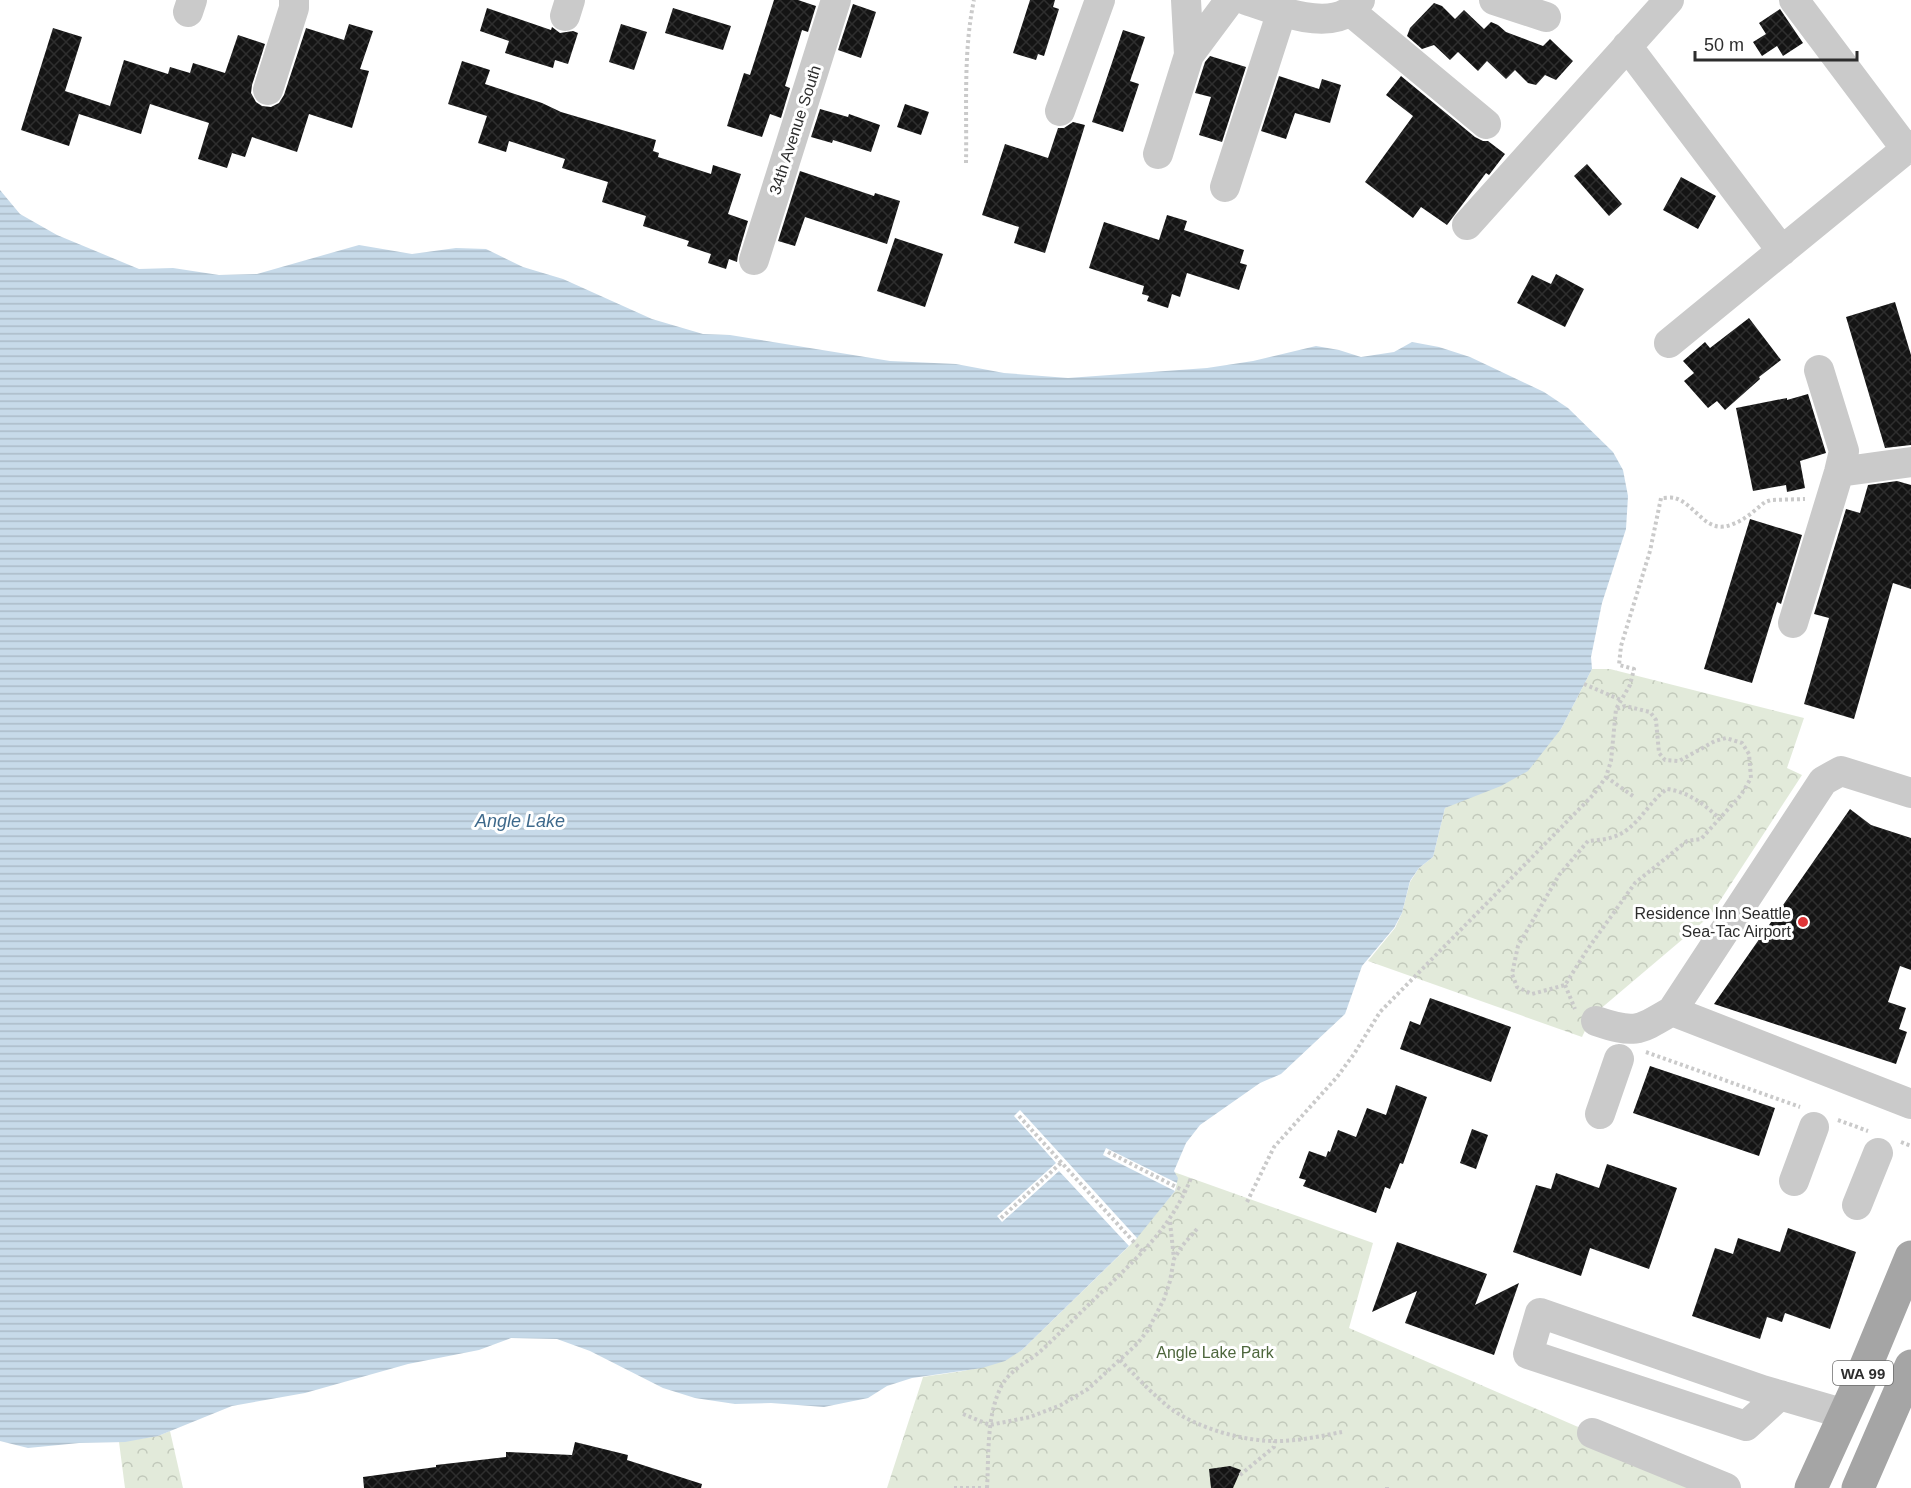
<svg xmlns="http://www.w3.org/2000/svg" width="1911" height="1488" viewBox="0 0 1911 1488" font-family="Arial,sans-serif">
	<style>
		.park { fill: url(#park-crowns) }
		.water { fill: url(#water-rules) }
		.pier { fill: #fff }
		.building { fill: url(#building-cross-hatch) }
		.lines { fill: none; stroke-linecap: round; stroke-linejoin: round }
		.path { stroke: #cacaca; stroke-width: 4; stroke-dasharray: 3 3; stroke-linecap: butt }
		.minor { stroke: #cacaca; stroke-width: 30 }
		.major { stroke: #a5a5a5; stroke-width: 33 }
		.poi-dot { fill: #de3537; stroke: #fff; stroke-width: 2 }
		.labels { text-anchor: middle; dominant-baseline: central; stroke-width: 6; stroke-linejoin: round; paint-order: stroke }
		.shield { fill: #fff; stroke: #6c6c6c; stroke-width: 1.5 }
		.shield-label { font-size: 15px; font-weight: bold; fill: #2d2d2d }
		.street-label { font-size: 16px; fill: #2d2d2d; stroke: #fff }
		.poi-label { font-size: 16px; fill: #2d2d2d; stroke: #fff; text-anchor: end }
		.park-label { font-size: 16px; fill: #4d663c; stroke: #fff }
		.water-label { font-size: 18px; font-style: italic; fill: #3e698b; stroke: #fff }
	</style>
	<defs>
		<pattern id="park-crowns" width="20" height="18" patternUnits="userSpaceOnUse" patternTransform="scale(1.5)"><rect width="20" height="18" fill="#e2eada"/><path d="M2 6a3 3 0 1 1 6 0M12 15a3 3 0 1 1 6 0" fill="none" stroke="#c2c9bb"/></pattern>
		<pattern id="water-rules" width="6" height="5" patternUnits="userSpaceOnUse" patternTransform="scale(1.5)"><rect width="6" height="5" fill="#c7dae9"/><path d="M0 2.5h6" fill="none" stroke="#abbbc8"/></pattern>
		<pattern id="building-cross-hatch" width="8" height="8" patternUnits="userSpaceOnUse" patternTransform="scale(1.5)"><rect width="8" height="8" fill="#141414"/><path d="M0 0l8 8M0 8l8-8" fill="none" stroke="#2e2e2e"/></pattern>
	</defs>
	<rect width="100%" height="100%" fill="#fff"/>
	<path class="park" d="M1592,669H1610L1804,718L1787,768L1802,775L1710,916L1592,1016L1582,1037L1368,961L1395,928L1402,913L1410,882L1419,868L1433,857L1445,808L1471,796L1561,729Z
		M1174,1172L1373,1243L1349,1328L1592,1433L1726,1488H887L923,1377C959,1371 991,1370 1022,1350L1129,1246L1175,1191Z
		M170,1431L183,1488H125L119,1442L158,1436Z"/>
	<path class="water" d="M0,190L20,214L57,235L139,269L173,268L219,275L257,274L359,245L412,254L456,248L486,249L523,267L563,279L652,319L703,334L730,335L890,361L956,364L1004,373L1068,378L1207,368L1253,361L1316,346L1339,350L1361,357L1394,352L1412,342L1439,347L1470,357L1544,392L1568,408L1613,452L1623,470L1628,496L1626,529L1602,603L1591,657L1592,669L1561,729L1528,771L1501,786L1445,808L1433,857L1419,868L1410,881L1402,913L1394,928L1362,966L1345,1014L1281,1074L1260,1083L1200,1125L1186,1143L1174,1171L1178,1178L1175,1191L1137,1238L1022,1350L1005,1361L982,1368L912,1378L887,1386L868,1398L824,1407L771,1403L735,1404L695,1398L663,1388L590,1351L557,1339L511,1338L479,1350L408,1364L305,1393L232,1406L158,1436L125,1442L79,1443L28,1448L0,1441Z"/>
	<path class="pier" d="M1020,1110L1137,1238L1129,1246L1059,1171L1002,1222L997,1216L1056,1163L1014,1116Z
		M1106,1148L1177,1183L1175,1191L1103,1155Z"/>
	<path class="building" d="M774,0H798L816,6L808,32L802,30L785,86L790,88L781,118L770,114L762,137L727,126L744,73L750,75Z
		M1030,0H1055L1053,7L1059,9L1044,56L1038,54L1036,60L1013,53Z
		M1434,3L1442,6L1455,19L1464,10L1484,29L1491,22L1498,25L1506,32L1543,46L1550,39L1573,61L1556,80L1545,75L1536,85L1528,83L1515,70L1506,79L1487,61L1478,71L1458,52L1450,60L1434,45L1422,49L1407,36L1410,28Z
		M853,4L876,12L861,58L838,50Z
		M487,8L551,30L552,27L560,33L573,31L578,33L568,64L555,60L553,68L505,53L509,41L480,31Z
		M673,8L731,26L723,50L665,33Z
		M1780,9L1803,43L1783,56L1777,46L1762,56L1753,42L1766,34L1759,23Z
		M349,24L373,31L360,69L369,71L352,128L309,114L297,152L252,137L245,157L232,153L227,168L198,159L209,123L150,104L141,134L79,114L69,146L21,130L53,28L82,37L65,91L110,106L124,60L168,74L170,67L190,73L193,63L225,73L238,35L265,44L252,85L251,93L256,102L262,106L271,107L279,103L284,95L306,28L344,40Z
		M621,24L647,32L634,70L609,62Z
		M1123,30L1145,37L1130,81L1139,84L1123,132L1092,122Z
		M1210,56L1246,67L1222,142L1199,135L1211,97L1195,93L1205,62Z
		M462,61L490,70L485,84L542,103L561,112L656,140L653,151L659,153L658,157L711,174L713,165L741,174L728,214L748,221L738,255L737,262L729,259L726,269L708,263L711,254L687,246L689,241L643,226L646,216L602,202L608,182L562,168L565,159L509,141L506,152L478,143L487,116L448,104Z
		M1279,76L1319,89L1322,79L1341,85L1330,123L1295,113L1286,139L1261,131Z
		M1401,76L1475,137L1483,141H1488L1505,154L1489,175L1486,173L1447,225L1421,207L1413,218L1365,182L1413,116L1386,95Z
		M905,104L929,112L921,135L897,127Z
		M820,109L848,117L849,114L880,125L871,152L833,140L832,143L811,137Z
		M1073,122L1085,125L1045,253L1014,243L1019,227L982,215L1005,144L1048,158L1058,128H1064Z
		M1587,164L1622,204L1609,216L1574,176Z
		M800,171L874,196L875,193L900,201L887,244L805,217L795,246L778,241Z
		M1681,177L1716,196L1698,229L1663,210Z
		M1167,215L1187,221L1184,230L1244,250L1240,263L1247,265L1239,290L1187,273L1180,297L1172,294L1168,308L1147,301L1149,296L1142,294L1144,286L1089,268L1104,222L1159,240Z
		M895,238L943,254L925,307L877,291Z
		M1556,274L1584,289L1565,327L1517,303L1532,275L1551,284Z
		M1895,302L1911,355V445L1885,448L1846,317Z
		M1749,318L1781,360L1759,377L1760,379L1725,410L1717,401L1708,408L1684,381L1694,373L1683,361L1705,342L1710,348Z
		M1808,394L1826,453L1800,461L1805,488L1787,492L1786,485L1753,491L1736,408L1787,398V400Z
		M1897,481L1911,485V589L1893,583L1854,719L1804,704L1829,618L1814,614L1846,509L1860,513L1868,485Z
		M1750,519L1802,535L1781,604L1777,602L1752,683L1704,669Z
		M1850,809L1871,825L1911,838V970L1900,966L1888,1002L1906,1008L1899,1029L1907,1032L1896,1064L1714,1004Z
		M1430,998L1511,1027L1491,1082L1400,1049L1410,1021L1420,1025Z
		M1650,1066L1775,1108L1759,1156L1633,1113Z
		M1396,1085L1427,1097L1403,1164L1400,1163L1390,1189L1385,1187L1376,1213L1303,1186L1306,1180L1299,1178L1309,1151L1326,1157L1328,1151L1330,1152L1338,1130L1356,1137L1367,1108L1386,1115Z
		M1472,1129L1488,1135L1476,1169L1460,1163Z
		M1607,1164L1677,1188L1649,1269L1590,1248L1581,1276L1513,1252L1536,1185L1551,1189L1556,1173L1599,1188Z
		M1788,1228L1856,1252L1830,1329L1785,1313L1782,1322L1767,1317L1760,1339L1692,1316L1715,1248L1733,1254L1738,1238L1780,1252Z
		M1397,1242L1487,1274L1475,1305L1519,1283L1494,1355L1405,1323L1417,1291L1372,1312Z
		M575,1442L628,1455L627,1460L702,1484L701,1488H364L363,1477L436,1467V1465L506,1457V1452L572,1455Z
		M1230,1466L1241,1470L1233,1488H1211L1209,1469Z"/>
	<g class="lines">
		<path class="path" d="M966,163C967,110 963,51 974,0
			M1584,684L1621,700
			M1617,709L1625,706L1650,712L1656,720L1659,753L1665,760L1679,761L1715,741L1726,738L1742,743L1749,754L1751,778L1741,795L1701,839L1687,841L1635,883L1587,950L1565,985L1532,994L1517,987L1512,974L1518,946L1559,875L1588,841C1596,840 1605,840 1613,837C1637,830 1648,802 1667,789C1689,792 1705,805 1720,819
			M1606,777L1633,796
			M1565,985L1575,1009
			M1646,1052L1800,1107
			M1019,1116L1143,1252
			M1838,1120L1868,1131
			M1901,1142L1911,1146
			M1108,1152L1186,1192
			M1247,1202L1274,1147L1337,1077L1354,1054L1380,1012L1594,794L1606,777L1611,761L1616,709L1630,685L1634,669L1619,665L1621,646L1650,551L1661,498C1665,498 1671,497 1675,498C1697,505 1706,536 1733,524C1745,520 1755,510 1765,502L1771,500L1805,499
			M1001,1218L1061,1163
			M1170,1222L1174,1259
			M1120,1360C1136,1376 1152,1394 1170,1408C1196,1428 1246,1442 1278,1441C1300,1441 1321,1436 1342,1432
			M963,1414L990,1425L1030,1417L1061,1405L1088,1389L1137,1344L1148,1330L1164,1299L1170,1281L1174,1259L1182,1246L1197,1229
			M1240,1475L1274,1447L1275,1441
			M954,1488H981
			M987,1488C989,1455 986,1415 1002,1385C1011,1369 1030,1361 1043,1349C1064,1329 1084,1309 1105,1289C1141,1254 1172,1226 1191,1178
			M1387,1488V1487"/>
		<path class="minor" d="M1186,0L1189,55
			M1246,0C1273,9 1324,30 1350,11C1354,8 1357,3 1360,0
			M1494,0L1546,17
			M1794,0L1906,149
			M1350,11L1486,124
			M188,12L192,0
			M565,16L570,0
			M1627,46L1782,251
			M268,90L294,8V0
			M1060,111L1100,0
			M1158,154L1189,55L1230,0
			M1225,187L1282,11
			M1467,225L1669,0
			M754,260L836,0
			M1669,343L1911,145
			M1839,472L1911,462
			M1793,623L1839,472L1844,451L1819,370
			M1911,793L1841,771L1823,781L1672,1011L1911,1104
			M1596,1021C1635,1034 1638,1031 1672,1011
			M1600,1114L1619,1059
			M1794,1181L1814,1127
			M1857,1205L1878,1153
			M1780,1395L1746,1426L1528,1354L1540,1313L1762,1390C1790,1398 1817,1406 1845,1414
			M1592,1433L1726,1488"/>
		<path class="major" d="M1811,1488L1858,1385L1911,1257
			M1858,1488L1911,1366"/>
	</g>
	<circle class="poi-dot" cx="1803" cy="922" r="6"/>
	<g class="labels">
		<rect class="shield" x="1833" y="1361" width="60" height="24" rx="4.5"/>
		<g class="shield-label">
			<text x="1863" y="1373">WA 99</text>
		</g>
		<g class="street-label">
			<text transform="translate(795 130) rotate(-72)">34th Avenue South</text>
		</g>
		<g class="poi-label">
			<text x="1791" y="913">Residence Inn Seattle<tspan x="1791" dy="18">Sea-Tac Airport</tspan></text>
		</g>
		<g class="park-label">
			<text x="1215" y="1352">Angle Lake Park</text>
		</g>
		<g class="water-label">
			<text x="520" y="821">Angle Lake</text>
		</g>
	</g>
	<path d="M1695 51v9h162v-9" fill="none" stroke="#2d2d2d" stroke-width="3"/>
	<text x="1704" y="51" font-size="18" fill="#2d2d2d" stroke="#ffffff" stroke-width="4.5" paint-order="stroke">50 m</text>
</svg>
